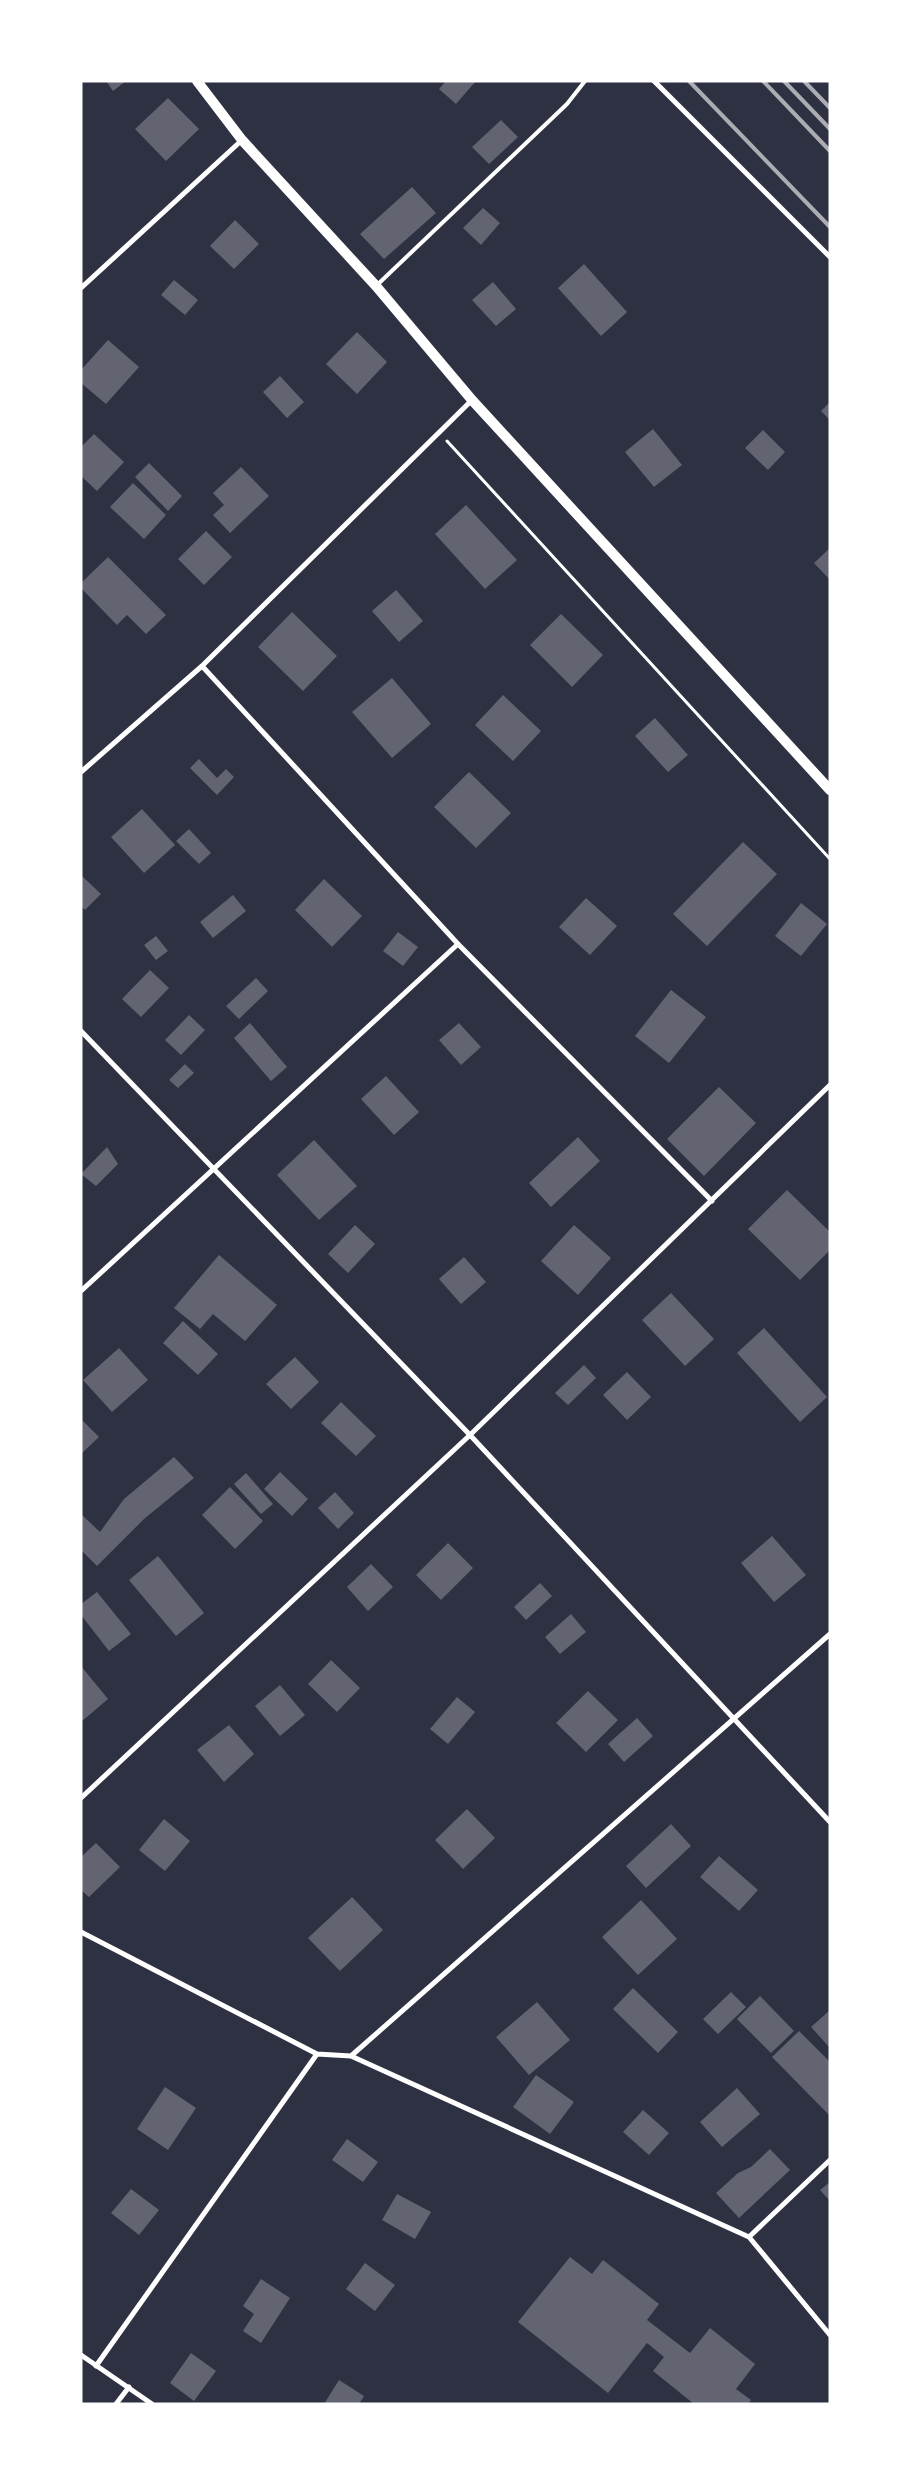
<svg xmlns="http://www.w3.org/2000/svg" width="911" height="2485" viewBox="0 0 911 2485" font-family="Mulish,sans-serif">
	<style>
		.building { fill: #626471 }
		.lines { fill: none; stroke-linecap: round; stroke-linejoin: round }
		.path { stroke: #fff; stroke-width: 3 }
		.service { stroke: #fff; stroke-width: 4 }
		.minor { stroke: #fff; stroke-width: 5 }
		.secondary { stroke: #fff; stroke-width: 10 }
		.rail { stroke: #abadb3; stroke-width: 4 }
	</style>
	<rect width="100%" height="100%" fill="#2d3142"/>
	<path class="building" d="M106,81H126L113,91Z
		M446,81H476L456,104L439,89Z
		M168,98L199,129L166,161L135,129Z
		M501,120L518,137L489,164L472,147Z
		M412,187L436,213L384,259L360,234Z
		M483,208L500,223L481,245L463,228Z
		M235,220L259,244L234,269L210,246Z
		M584,264L627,312L601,336L558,288Z
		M174,280L198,300L185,315L161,295Z
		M493,282L516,309L496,326L472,300Z
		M357,332L387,362L357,394L326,364Z
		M108,340L139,367L106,404L81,383V370Z
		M280,376L304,402L287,418L263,392Z
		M830,402V420L821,411Z
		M653,429L682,465L654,487L625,452Z
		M763,430L785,452L768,470L745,448Z
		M94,434L124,462L97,491L81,476V447Z
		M149,463L182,496L168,511L135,477Z
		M241,467L269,496L230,533L213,515L224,505L213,493Z
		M133,483L166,515L144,539L110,507Z
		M466,505L517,560L485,589L435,534Z
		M206,531L232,557L204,585L178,559Z
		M830,548V580L814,563Z
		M108,557L166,615L146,634L127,615L117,625L81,588V583Z
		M396,590L423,621L399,642L372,611Z
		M292,612L337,656L303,691L258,647Z
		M561,614L603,655L572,687L530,645Z
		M392,678L431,724L392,758L352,712Z
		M503,695L541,731L513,761L475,725Z
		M655,718L688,755L668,772L635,736Z
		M199,759L217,778L226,769L234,777L217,795L190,768Z
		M469,772L511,813L476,848L434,807Z
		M142,809L175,845L144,873L111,837Z
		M189,829L211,853L199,864L176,841Z
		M743,842L777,874L707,946L673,914Z
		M81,875L101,894L85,910L81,906Z
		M324,879L362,916L332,947L295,910Z
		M233,895L246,911L213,938L200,922Z
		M586,898L617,926L590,955L559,927Z
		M801,903L827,924L801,956L775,936Z
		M398,932L418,947L403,966L383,951Z
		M156,936L168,951L156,960L144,945Z
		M150,970L169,988L141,1017L122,999Z
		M256,978L268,991L239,1019L226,1006Z
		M671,990L706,1017L669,1063L635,1036Z
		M189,1015L205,1030L181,1055L165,1040Z
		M250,1023L287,1067L271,1081L234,1038Z
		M459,1023L481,1047L461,1065L439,1040Z
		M185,1064L194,1073L178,1088L169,1080Z
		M386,1076L419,1112L394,1135L361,1099Z
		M719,1087L756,1123L704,1176L667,1139Z
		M578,1137L600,1161L551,1207L529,1183Z
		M314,1140L357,1186L319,1220L277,1175Z
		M107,1147L118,1164L96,1186L81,1174Z
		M787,1190L830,1232V1250L800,1280L748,1229Z
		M355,1225L375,1244L348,1273L328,1254Z
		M574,1225L611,1258L578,1295L541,1261Z
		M219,1255L277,1305L245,1341L213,1314L200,1329L174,1308Z
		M464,1257L486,1282L461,1304L439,1279Z
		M671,1293L714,1339L685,1366L642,1320Z
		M183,1321L218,1354L198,1375L163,1343Z
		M764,1328L827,1397L800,1422L737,1353Z
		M119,1348L148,1380L112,1412L83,1380Z
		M295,1357L319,1382L291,1409L266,1384Z
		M584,1365L596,1378L568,1405L555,1393Z
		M627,1372L651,1397L627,1420L603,1395Z
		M341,1402L376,1436L356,1456L321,1423Z
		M81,1419L99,1437L81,1454Z
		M174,1457L194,1478L144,1519L97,1566L81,1550V1514L100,1532L124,1499Z
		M280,1472L308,1499L292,1516L264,1489Z
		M246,1473L273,1504L261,1514L234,1484Z
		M230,1487L263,1521L235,1549L202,1515Z
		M335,1492L354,1513L338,1529L318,1508Z
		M772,1536L806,1575L774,1602L741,1563Z
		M448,1543L473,1568L441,1600L416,1575Z
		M158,1556L204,1613L176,1636L129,1580Z
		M371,1564L393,1587L368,1611L347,1587Z
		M540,1583L552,1596L526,1620L514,1607Z
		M97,1592L131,1634L109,1651L81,1615V1604Z
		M571,1614L586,1632L560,1654L545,1637Z
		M331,1660L360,1688L337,1712L308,1684Z
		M81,1666L108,1699L81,1722Z
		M280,1685L305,1715L280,1736L255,1706Z
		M588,1691L618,1720L586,1752L556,1723Z
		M457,1697L475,1712L448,1744L430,1729Z
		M637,1718L653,1736L624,1762L608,1744Z
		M229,1725L254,1754L224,1782L197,1750Z
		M467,1809L495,1838L463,1869L435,1840Z
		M164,1819L190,1841L165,1871L139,1850Z
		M671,1824L691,1846L646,1888L626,1866Z
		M96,1843L120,1867L89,1897L81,1890V1857Z
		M719,1856L758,1890L739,1911L700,1877Z
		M352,1897L383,1930L340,1971L308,1938Z
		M641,1900L677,1939L638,1975L602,1937Z
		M633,1988L678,2032L658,2053L613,2009Z
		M731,1992L746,2007L718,2034L703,2019Z
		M760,1996L794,2031L771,2053L737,2019Z
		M537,2002L570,2040L529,2075L496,2037Z
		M830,2010V2048L811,2027Z
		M799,2031L830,2062V2116L772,2057Z
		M536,2075L574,2102L550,2134L513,2107Z
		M165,2087L196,2108L168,2150L137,2129Z
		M737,2088L760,2114L722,2147L700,2122Z
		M643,2110L669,2133L649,2155L623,2132Z
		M347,2139L378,2162L363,2182L332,2160Z
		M770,2149L790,2170L739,2218L716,2193L738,2173L751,2167Z
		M830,2182V2201L820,2190Z
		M131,2189L159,2210L139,2235L111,2213Z
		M397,2194L431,2212L415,2239L382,2220Z
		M570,2257L592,2274L603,2260L659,2304L647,2320L690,2353L710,2328L755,2364L736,2389L751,2400L748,2404H694L653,2371L664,2357L647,2343L608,2393L518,2322Z
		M365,2263L395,2285L375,2311L346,2289Z
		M261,2279L290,2298L261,2343L243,2331L254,2314L243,2306Z
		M191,2353L216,2371L194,2401L170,2383Z
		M339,2380L364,2396L359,2404H324Z"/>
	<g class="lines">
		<path class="path" d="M447,441L830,859"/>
		<path class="service" d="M376,286L567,104L585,81"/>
		<path class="minor" d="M654,81L830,257
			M81,288L242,140
			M202,666L458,944L712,1201
			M81,772L202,666L472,400
			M81,1031L470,1435L830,1822
			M81,1291L458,944
			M81,1798L470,1435L830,1085
			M81,1932L317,2054L351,2056L749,2237L830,2335
			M351,2056L830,1634
			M749,2237L830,2160
			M81,2355L152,2404
			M96,2366L317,2054
			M116,2404L129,2387"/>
		<path class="secondary" d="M197,81L242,140L376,286L472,400L830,790"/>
		<path class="rail" d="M689,81L830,227
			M763,81L830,151
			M784,81L830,129
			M804,81L830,108"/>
	</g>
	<rect width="911" height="2485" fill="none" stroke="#ffffff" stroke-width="165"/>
</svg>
